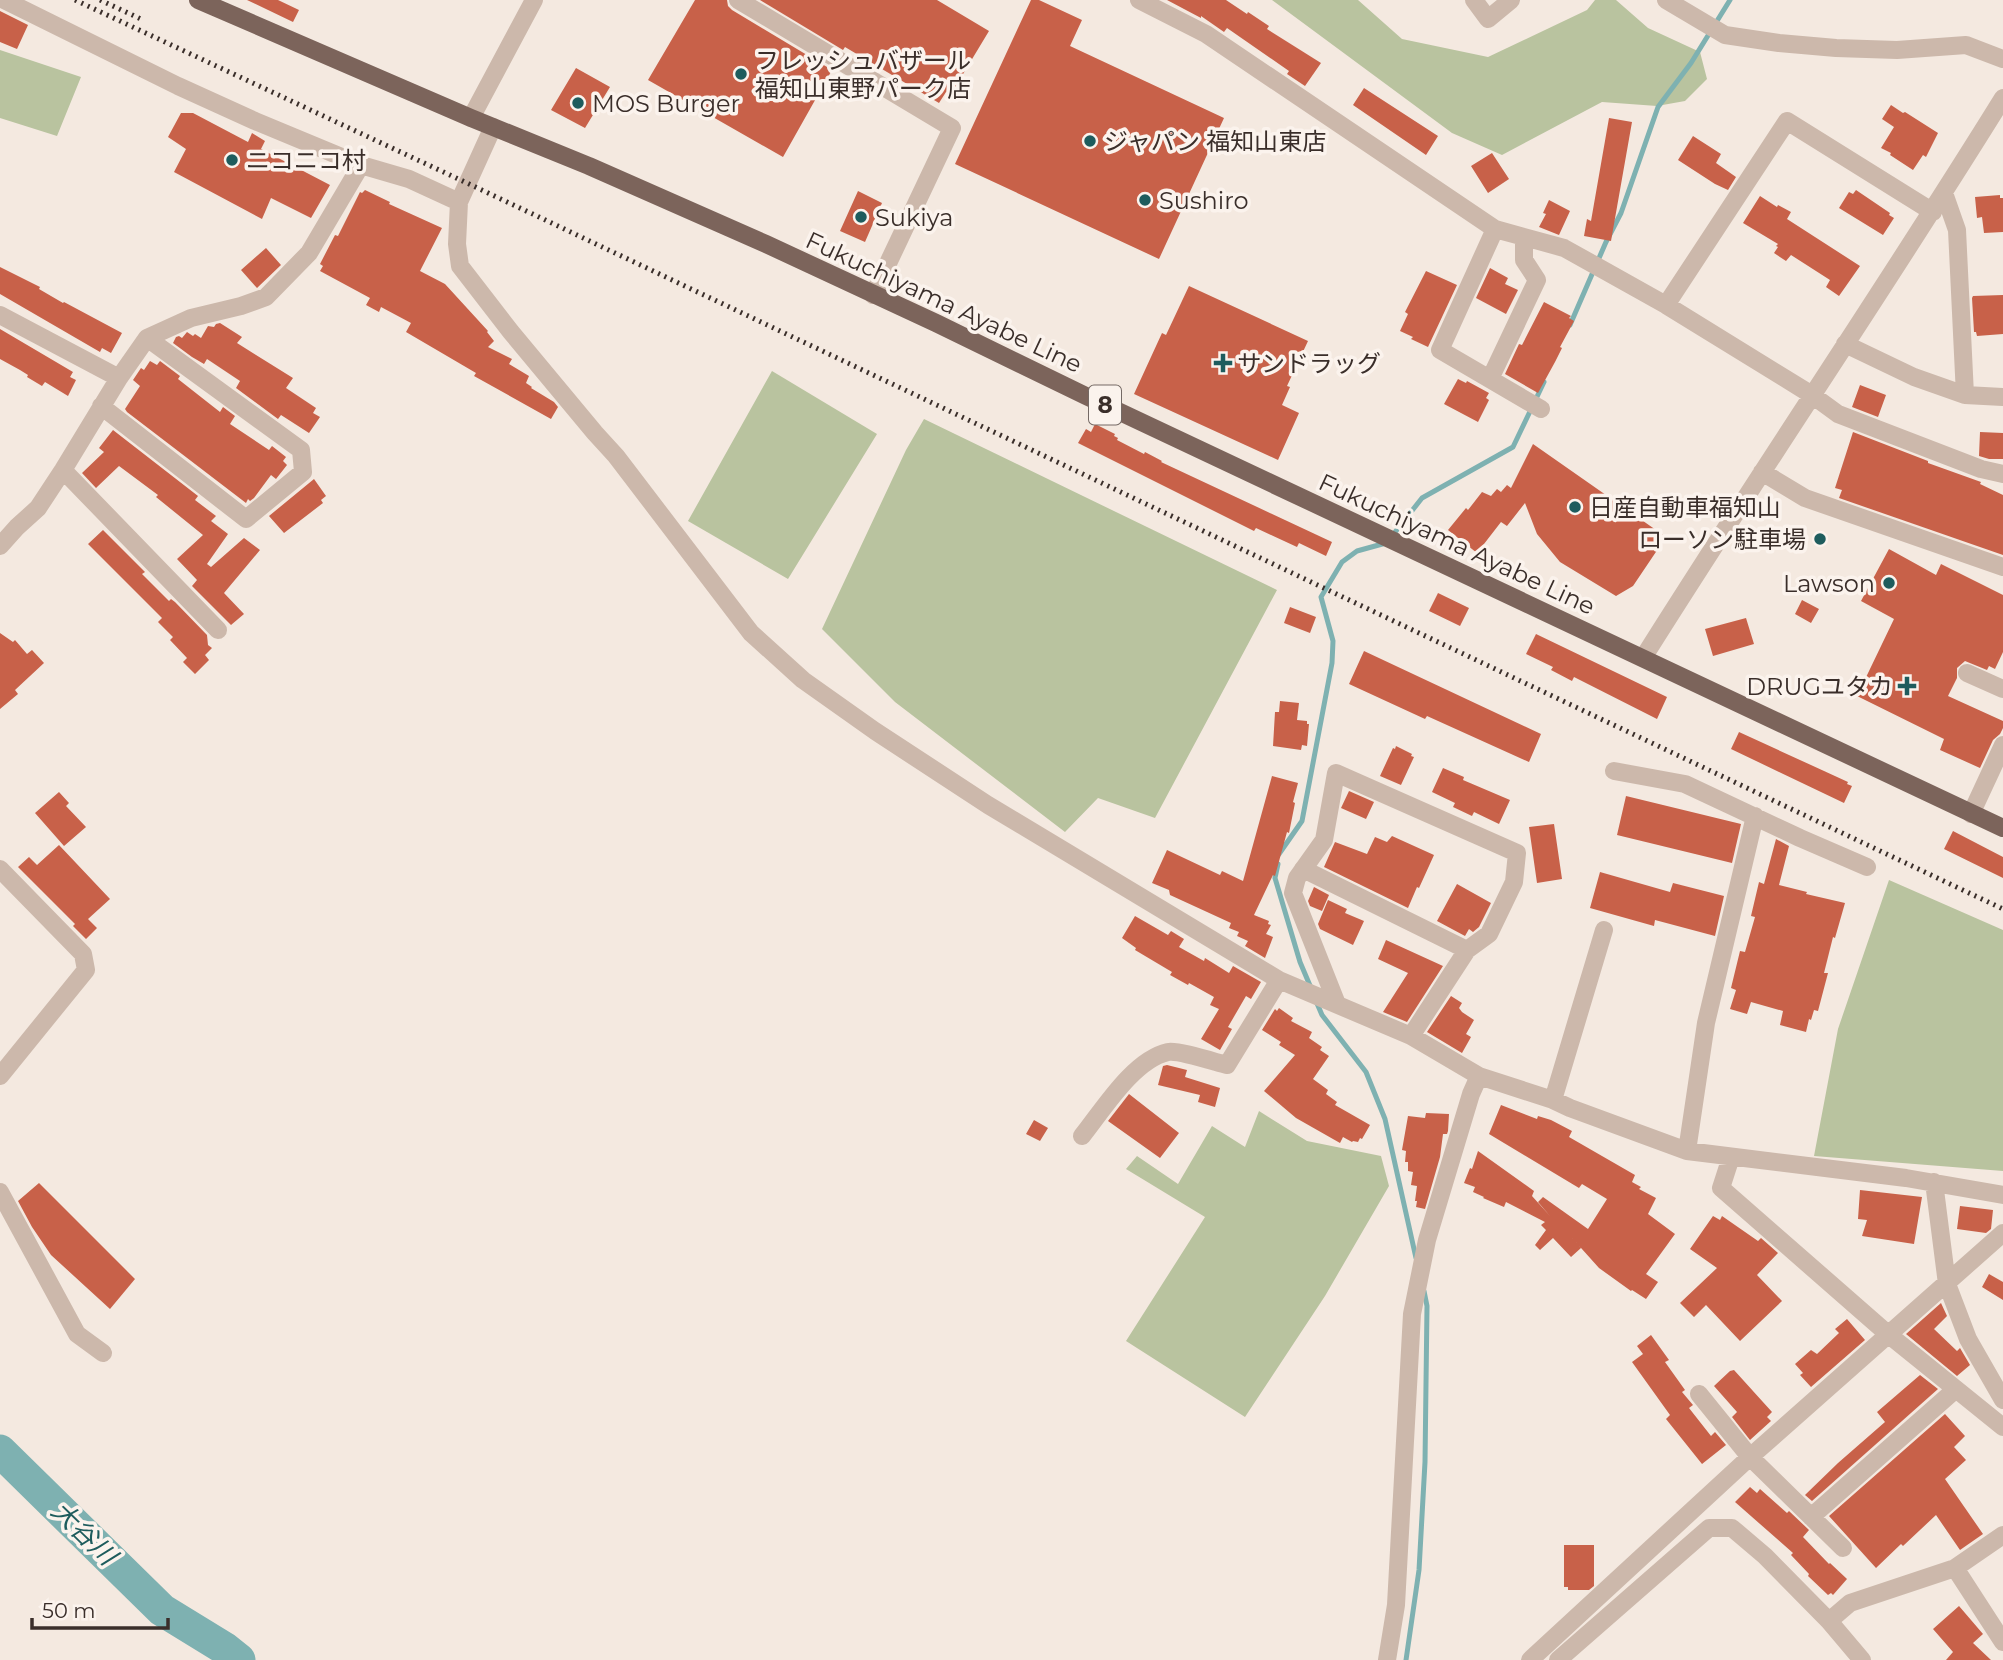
<svg xmlns="http://www.w3.org/2000/svg" width="2003" height="1660" viewBox="0 0 2003 1660" font-family="Montserrat,'Noto Sans JP',sans-serif">
	<style>
		.green { fill: #b9c39f }
		.lines { fill: none; stroke-linecap: round; stroke-linejoin: round }
		.stream { stroke: #7eb1b1; stroke-width: 5 }
		.river { stroke: #7eb1b1; stroke-width: 33 }
		.building { fill: #c86149 }
		.minor { stroke: #ccb8ab; stroke-width: 18 }
		.major { stroke: #7c645b; stroke-width: 18 }
		.rail { stroke: #3a2e2a; stroke-width: 5; stroke-dasharray: 2 5; stroke-linecap: butt }
		.poi-dot { fill: #1e5c5d; stroke: #fbf3ed; stroke-width: 2.5 }
		.labels { text-anchor: middle; dominant-baseline: central; stroke-width: 7; stroke-linejoin: round; paint-order: stroke }
		.shield { fill: #fbf3ed; stroke: #746964; stroke-width: 2 }
		.shield-label { font-size: 23px; font-weight: bold; fill: #3a2e2a }
		.poi-label { font-size: 24px; fill: #3a2e2a; stroke: #fbf3ed; text-anchor: start }
		.street-label { font-size: 24px; fill: #3a2e2a; stroke: #fbf3ed }
		.water-label { font-size: 26px; font-style: italic; fill: #1e5c5d; stroke: #fbf3ed }
	</style>
	<rect width="100%" height="100%" fill="#f4e9e0"/>
	<path class="green" d="M1272,0H1358L1402,39L1488,57L1587,10L1595,0H1616L1648,28L1700,52L1707,79L1685,101L1657,106L1602,102L1502,155L1452,133Z
		M0,50L81,77L57,136L0,118Z
		M772,371L877,434L788,579L688,521Z
		M924,419L1277,590L1155,818L1098,798L1065,832L895,702L822,629L906,450Z
		M1889,880L2003,930V1171L1814,1156L1838,1029Z
		M1259,1111L1307,1141L1381,1156L1389,1186L1325,1296L1245,1417L1126,1341L1205,1217L1126,1169L1137,1156L1178,1184L1212,1126L1245,1147Z"/>
	<g class="lines">
		<path class="stream" d="M1570,325L1606,242L1621,213L1658,107L1691,63L1730,0
			M1392,536L1422,498L1513,447L1544,382
			M1279,854L1302,821L1332,663L1333,641L1321,597L1342,562L1357,551L1386,543
			M1278,864L1275,878L1300,962L1311,988
			M1316,1001L1322,1015L1366,1072L1385,1119L1416,1258
			M1406,1660L1419,1570L1425,1462L1427,1306L1424,1291"/>
		<path class="river" d="M0,1451L162,1610L224,1648L239,1660"/>
	</g>
	<path class="building" d="M247,0H278L299,10L293,22Z
		M695,0H727L728,6L732,10L832,70L783,157L648,80Z
		M760,0H937L989,31L951,94L946,92L939,103L845,47L843,50Z
		M1031,0H1039L1082,20L1070,46L1224,118L1159,259L955,164Z
		M1167,0H1226L1247,14L1248,12L1269,26L1267,29L1321,63L1305,86L1287,74L1289,71L1227,28L1224,32L1201,16V18Z
		M0,11L28,25L17,49L0,42Z
		M576,68L610,87L585,128L551,110Z
		M1364,88L1438,136L1426,155L1353,105Z
		M1891,105L1903,113L1905,112L1938,133L1926,157L1923,155L1913,170L1890,155L1891,153L1881,148L1894,127L1882,119Z
		M181,113H193L248,142L252,133L265,141L261,149L330,185L311,218L271,198L262,219L174,172L186,149L168,137Z
		M1609,118L1632,122L1611,241L1584,236L1587,219L1591,221Z
		M1693,136L1721,154L1716,163L1736,177L1728,190L1715,184L1678,160Z
		M1492,153L1509,179L1488,193L1471,166Z
		M365,190L390,202L389,204L442,228L420,271L445,284L488,331L487,332L494,341L488,347L512,359L509,364L529,376L526,383L532,387L531,388L554,402L558,407L551,419L474,376L476,373L406,332L411,323L381,307L379,312L366,305L370,298L320,271L323,266L320,264L335,235L338,236L360,192L362,193Z
		M1856,190L1890,213L1889,215L1894,218L1883,235L1839,208L1849,192L1853,194Z
		M858,191L882,203L865,242L840,231Z
		M2000,195V198H2003V232L1984,233L1982,217L1977,218L1975,197Z
		M1760,196L1777,207L1778,205L1791,212L1787,219L1860,266L1839,296L1826,287L1830,280L1791,255L1786,261L1774,253L1778,247L1776,246L1778,244L1743,223Z
		M1549,200L1570,211L1559,235L1539,227L1546,214L1543,213Z
		M266,248L281,265L257,288L241,270Z
		M0,267L40,287L39,289L63,303L64,302L122,333L111,353L102,348L100,352L0,294Z
		M1490,268L1508,278L1505,284L1518,290L1506,314L1476,298Z
		M1426,271L1457,285L1428,347L1411,339L1413,337L1400,331L1408,314L1405,312Z
		M1189,286L1308,341L1287,386L1290,387L1282,405L1299,413L1278,460L1134,394L1162,333L1166,335Z
		M2003,295V334L1977,336L1976,332H1974L1972,298L1973,296Z
		M1544,302L1571,316L1569,318L1574,321L1560,347L1562,348L1555,362L1538,393L1505,374L1519,344L1522,345Z
		M220,323L242,337L237,343L293,378L286,388L316,408L313,413L320,417L309,433L281,415L278,419L236,388L240,381L207,359L204,364L192,357L173,343L176,337L179,336L182,338L187,332L193,336L195,334L201,338L208,326L214,327L216,324Z
		M0,329L73,372L70,377L76,380L68,396L45,382L42,386L27,377L28,375L20,370L0,359Z
		M150,361L157,365L160,361L180,376L178,379L220,412L223,407L235,416L230,424L269,450L272,446L286,457L283,461L287,465L276,479L271,475L254,498L250,501L248,499L246,503L127,412L125,409L140,386L133,380L141,368L144,370Z
		M1458,379L1466,383L1467,381L1489,393L1486,398L1489,400L1478,422L1444,404Z
		M1860,385L1886,395L1878,417L1852,407Z
		M1095,424L1115,434L1114,436L1118,438L1117,440L1144,454L1145,452L1162,461L1161,462L1332,542L1326,556L1299,543L1297,547L1256,528L1254,531L1078,443L1086,429L1091,432Z
		M113,430L198,496L195,500L216,516L211,521L228,534L207,564L211,567L244,538L260,550L224,593L244,614L231,625L192,586L197,580L177,559L203,535L156,497L158,495L119,466L96,488L82,473L104,452L99,448Z
		M1853,432L1928,461V463L1981,482L1980,484L2003,495V555L1839,498L1842,490L1835,488Z
		M1980,432L2003,433V459H1989L1979,456Z
		M1533,444L1666,537L1633,586L1616,596L1560,562L1537,534L1525,503L1507,526L1501,522L1477,553L1448,530L1466,508L1468,510L1482,492L1491,496L1497,489L1501,492L1507,485L1511,488Z
		M314,479L326,496L321,500L323,503L284,533L269,516Z
		M103,530L145,572L142,574L169,601L171,599L175,602L207,635L208,645L212,648L205,655L209,660L195,674L183,662L187,658L170,640L173,637L158,622L162,618L88,544Z
		M1889,549L1936,575L1941,564L2003,595V652L1995,669L1989,666L1987,670L1965,661L1957,668V678L1948,696L2003,721V728L2000,734L1993,740L1980,768L1940,750L1944,739L1857,696L1894,619L1861,601Z
		M1438,593L1469,608L1460,626L1429,611Z
		M1802,600L1819,609L1811,623L1795,614Z
		M1290,607L1316,617L1310,633L1284,623Z
		M1746,618L1754,644L1713,656L1705,629Z
		M0,633L13,642L15,640L27,654L32,650L44,663L15,690L18,694L0,709Z
		M1536,634L1667,697L1657,719L1574,677L1572,681L1551,670L1553,667L1526,654Z
		M1364,651L1541,734L1529,762L1427,716L1425,719L1349,684Z
		M1280,701L1299,703L1297,720L1307,721V724H1309L1307,746L1302,745L1301,750L1273,746L1275,712H1279Z
		M1739,732L1848,782L1847,784L1852,786L1844,803L1731,749Z
		M1396,746L1412,754L1411,756L1414,757L1401,785L1380,776L1393,748L1395,749Z
		M1443,768L1464,777L1463,780L1510,800L1499,824L1474,812L1472,816L1453,807L1455,803L1432,792Z
		M1272,776L1298,783L1293,802L1295,803L1289,833L1287,832L1275,876L1273,875L1254,915L1269,921L1268,924L1271,925L1266,934L1273,937L1265,958L1245,946L1248,941L1237,936L1239,932L1229,928L1231,923L1170,895L1169,890L1152,883L1167,850L1220,875L1222,871L1243,881Z
		M1349,791L1374,802L1366,819L1341,808Z
		M59,792L69,803L66,806L86,827L64,846L35,813Z
		M1626,796L1741,824L1732,863L1617,835Z
		M1554,824L1562,879L1537,883L1529,827Z
		M1953,831L2003,857V878L1944,849Z
		M1392,836L1434,855L1419,888L1417,887L1408,908L1324,867L1335,842L1367,854L1375,837L1387,842Z
		M1776,839L1789,846L1779,885L1807,892L1806,894L1845,903L1835,938L1833,937L1824,973H1828L1818,1011L1814,1010L1811,1020L1809,1019L1806,1032L1780,1025L1783,1011L1751,1002L1747,1014L1730,1009L1736,990L1731,988L1740,951L1745,952L1755,917L1751,916L1759,882L1764,884Z
		M59,845L110,899L88,919L97,928L86,939L73,926L75,924L18,867L29,857L37,865Z
		M1600,872L1670,892L1673,883L1724,896L1715,936L1655,920L1654,926L1590,908Z
		M1457,884L1491,903L1479,927L1473,932L1469,929L1465,936L1437,921Z
		M1314,887L1329,895L1322,911L1310,906L1308,901Z
		M1328,900L1347,909L1345,913L1364,921L1353,945L1320,929L1318,924Z
		M1135,916L1168,935L1171,931L1184,939L1179,947L1204,961L1205,958L1229,973L1233,966L1261,982L1251,999L1246,996L1228,1027L1232,1029L1220,1050L1201,1039L1219,1009L1210,1005L1214,997L1189,983L1188,985L1170,975L1172,972L1135,950L1136,948L1122,938Z
		M1386,940L1443,966L1407,1022L1383,1012L1408,973L1378,959Z
		M1451,996L1462,1003L1459,1008L1462,1012L1474,1020L1466,1034L1471,1037L1462,1053L1427,1032Z
		M1279,1008L1293,1018L1291,1021L1312,1032L1309,1038L1322,1047L1320,1050L1329,1056L1313,1079L1328,1090L1326,1094L1337,1102L1335,1105L1370,1125L1362,1139L1360,1138L1358,1142L1353,1141L1352,1142L1343,1137L1340,1143L1296,1118L1264,1091L1295,1055L1279,1045L1281,1042L1262,1030L1275,1009L1277,1011Z
		M1167,1065L1187,1070L1185,1077L1220,1088L1215,1107L1198,1102L1200,1095L1158,1085L1163,1066Z
		M1129,1094L1179,1133L1160,1158L1108,1121Z
		M1501,1105L1537,1119L1538,1116L1551,1120L1572,1131L1569,1137L1635,1175L1632,1182L1641,1187L1639,1189L1656,1198L1648,1214L1675,1234L1646,1274L1658,1282L1646,1299L1632,1290L1631,1291L1599,1268L1564,1229L1581,1248L1571,1257L1553,1238L1540,1250L1535,1245L1546,1230L1541,1225L1545,1222L1506,1202L1504,1207L1483,1198L1484,1197L1473,1192L1475,1187L1464,1183L1470,1168L1472,1169L1478,1151L1534,1191L1532,1196L1550,1216L1538,1202L1543,1197L1588,1229L1607,1199L1582,1184L1579,1188L1489,1134Z
		M1426,1113L1449,1114L1448,1131L1447,1134H1443L1440,1157L1425,1209L1416,1207L1417,1201H1415L1417,1186L1411,1185L1413,1172L1408,1171V1162H1405L1406,1151L1402,1150L1408,1116L1425,1118Z
		M1034,1120L1048,1128L1040,1141L1026,1134Z
		M39,1183L135,1279L110,1309L51,1255L32,1227L18,1201Z
		M1860,1190L1922,1197L1914,1244L1862,1236L1867,1220L1858,1219Z
		M1960,1206L1993,1210L1991,1229L1986,1233L1957,1229Z
		M1713,1216L1720,1220L1722,1216L1758,1241L1761,1238L1778,1253L1757,1275L1782,1301L1740,1341L1706,1305L1694,1317L1680,1303L1717,1268L1690,1249Z
		M1989,1274L2003,1282V1300L1982,1287Z
		M1941,1303L1947,1316L1934,1329L1957,1351L1960,1348L1970,1365L1957,1376L1906,1334Z
		M1847,1319L1865,1340L1811,1387L1800,1375L1803,1373L1795,1364L1811,1350L1817,1354L1839,1333L1835,1329Z
		M1651,1335L1669,1360L1665,1362L1685,1390L1682,1392L1693,1405L1689,1408L1711,1436L1715,1432L1726,1445L1702,1464L1666,1419L1670,1415L1632,1362L1643,1354L1637,1346Z
		M1734,1370L1772,1412L1767,1417L1771,1421L1750,1440L1732,1417L1737,1412L1714,1386L1730,1371Z
		M1920,1375L1938,1389L1812,1501L1805,1495L1838,1463L1885,1422L1877,1412Z
		M1945,1414L1965,1436L1954,1447L1966,1460L1945,1479L1983,1534L1960,1550L1936,1515L1903,1546L1901,1544L1876,1568L1829,1516Z
		M1750,1487L1757,1493L1760,1489L1787,1513L1789,1511L1809,1530L1803,1537L1829,1564L1830,1563L1847,1579L1833,1595L1831,1593L1828,1595L1808,1576L1809,1574L1791,1555L1793,1553L1735,1502Z
		M1564,1545H1594V1586L1589,1590H1568V1587H1564Z
		M1959,1606L1983,1634L1973,1643L1991,1660H1946L1953,1652L1933,1629Z"/>
	<g class="lines">
		<path class="minor" d="M4,0L178,86L255,121L361,165
			M738,0L952,128L873,295
			M1139,0L1206,34L1495,229L1564,248L1666,305L1812,395L1838,414L1981,469L2003,474
			M1474,0L1488,19L1511,0
			M1666,0L1725,35L1779,43L1836,48L1897,50L1966,45L2003,59
			M471,118L534,0
			M493,127L459,202L457,244L460,266L511,332L595,433L616,456L751,633L803,680L875,731L988,805L1279,980L1411,1036L1479,1076L1553,1100L1570,1108L1687,1151L1906,1178L2003,1195
			M1944,193L1957,230L1965,395
			M1495,229L1440,350L1541,409
			M1666,305L1787,121L1933,212
			M0,315L119,378
			M1845,344L1914,377L1965,395L2003,397
			M1490,379L1537,280L1524,260V237
			M101,406L246,519L303,472L301,450L147,338
			M63,470L218,630
			M1762,472L1805,498L2003,567
			M0,546L17,527L38,508L63,470L119,378L147,338L191,318L241,306L266,297L309,253L361,165L409,179L459,202
			M1643,658C1761,470 1886,287 2003,98
			M1967,673L2003,689
			M1614,771L1685,784L1800,838L1867,867
			M1971,814L2003,745
			M0,869L83,954L86,970L0,1076
			M1303,869L1467,950
			M1337,1004L1293,893L1297,878L1324,840L1336,773L1517,853L1514,882L1489,934L1467,950L1411,1036
			M1553,1100L1604,930
			M1082,1136C1103,1110 1133,1060 1168,1052C1178,1050 1215,1062 1227,1065L1279,980
			M1687,1151L1706,1023L1755,816
			M1731,1157L1721,1188L1889,1335L2003,1427
			M1934,1182L1947,1284L1968,1339L2003,1400
			M0,1192L77,1334L103,1353
			M1699,1394L1750,1457L1843,1548
			M1811,1517L1956,1389
			M1955,1568L2003,1642
			M1829,1621L1850,1603L1955,1568L2003,1535
			M1387,1660L1396,1605L1412,1314L1427,1240L1471,1094L1479,1076
			M1530,1660L1750,1457L2003,1233
			M1558,1660L1709,1528H1732L1765,1556L1829,1621L1862,1660"/>
		<path class="major" d="M198,0L471,118L589,166L766,244L936,323L1086,396L2003,828"/>
		<path class="rail" d="M75,0L467,183L2003,909
			M100,0L141,19"/>
	</g>
	<g class="poi-dot">
		<circle cx="741" cy="74" r="7"/>
		<circle cx="578" cy="103" r="7"/>
		<circle cx="1090" cy="141" r="7"/>
		<circle cx="232" cy="160" r="7"/>
		<circle cx="1145" cy="200" r="7"/>
		<circle cx="861" cy="217" r="7"/>
		<path d="M1219.5 352.5h7v7h7v7h-7v7h-7v-7h-7v-7h7z"/>
		<circle cx="1575" cy="507" r="7"/>
		<circle cx="1820" cy="539" r="7"/>
		<circle cx="1889" cy="583" r="7"/>
		<path d="M1903.5 675.5h7v7h7v7h-7v7h-7v-7h-7v-7h7z"/>
	</g>
	<g class="labels">
		<rect class="shield" x="1089" y="385.5" width="32" height="39" rx="5"/>
		<g class="shield-label">
			<text x="1105" y="405">8</text>
		</g>
		<g class="poi-label">
			<text x="755" y="60">フレッシュバザール<tspan x="755" dy="28">福知山東野パーク店</tspan></text>
			<text x="592" y="103">MOS Burger</text>
			<text x="1104" y="141">ジャパン 福知山東店</text>
			<text x="246" y="160">ニコニコ村</text>
			<text x="1159" y="200">Sushiro</text>
			<text x="875" y="217">Sukiya</text>
			<text x="1237" y="363">サンドラッグ</text>
			<text x="1589" y="507">日産自動車福知山</text>
			<text x="1806" y="539" text-anchor="end">ローソン駐車場</text>
			<text x="1875" y="583" text-anchor="end">Lawson</text>
			<text x="1893" y="686" text-anchor="end">DRUGユタカ</text>
		</g>
		<g class="street-label">
			<text transform="translate(944 302) rotate(25)">Fukuchiyama Ayabe Line</text>
			<text transform="translate(1457 544) rotate(25)">Fukuchiyama Ayabe Line</text>
		</g>
		<g class="water-label">
			<text transform="translate(84 1533) rotate(44)">大谷川</text>
		</g>
	</g>
	<path d="M32 1618v10h136v-10" fill="none" stroke="#3a2e2a" stroke-width="3.5"/>
	<text x="42" y="1618" font-size="21" fill="#3a2e2a" stroke="#fbf3ed" stroke-width="5" paint-order="stroke">50 m</text>
</svg>
